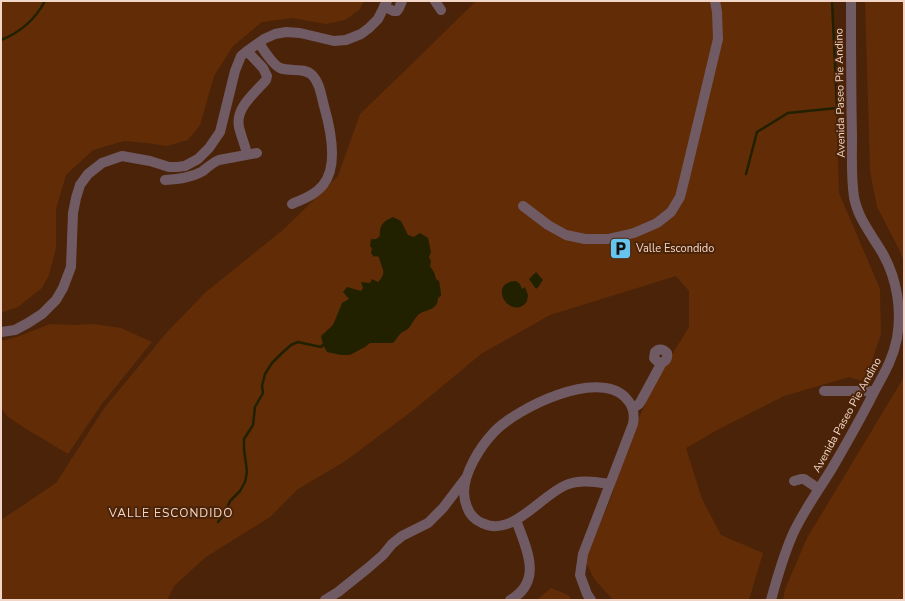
<svg xmlns="http://www.w3.org/2000/svg" width="905" height="601" viewBox="0 0 905 601" font-family="'Nunito Sans',sans-serif">
	<style>
		.green { fill: #622d06 }
		.water { fill: #212100 }
		.lines { fill: none; stroke-linecap: round; stroke-linejoin: round }
		.stream { stroke: #212100; stroke-width: 2.5 }
		.minor { stroke: #705a63; stroke-width: 10 }
		.labels { text-anchor: middle; dominant-baseline: central; stroke-width: 4; stroke-linejoin: round; paint-order: stroke }
		.street-label { font-size: 11px; fill: #f2d7c9; stroke: #4b2308 }
		.poi-label { font-size: 11px; fill: #f2d7c9; stroke: #4b2308; text-anchor: start }
		.neighbourhood-label { font-size: 12px; letter-spacing: 1px; fill: #f2d7c9; stroke: #4b2308 }
	</style>
	<rect width="100%" height="100%" fill="#4b2308"/>
	<path class="green" d="M1,1H364L359,10L345,20L326,24L292,18L262,22L233,46L214,76L200,125L188,140L167,146L147,143L124,141L93,150L66,175L56,209V248L49,275L42,288L18,307L1,313Z
		M476,1H832L839,193L880,289L881,334L865,382L849,377L784,396L719,429L686,448L702,499L721,535L763,553L749,600H613L595,580L585,561L612,495L629,440L655,382L689,327V291L676,276L550,315L481,354L416,408L344,462L298,489L270,517L206,557L174,586L167,600H1V520L56,483L105,407L167,332L206,292L284,229L338,176L360,114L418,58Z
		M865,1H904V263L900,251L877,207L870,171Z
		M50,324L75,325L93,324L121,328L152,342L101,405L68,454L23,427L7,416L1,407V341L17,337Z
		M904,377V600H783L785,589L807,538Z
		M551,588L568,595L572,600H537Z"/>
	<path class="water" d="M393,217L401,221L408,235L414,237L420,233L428,238L431,252L429,257L431,261L430,266L434,272L436,279L439,281C440,287 441,291 441,296L438,298C438,311 425,309 418,315C414,319 412,324 409,328C407,330 404,331 401,333C398,336 396,340 393,343H370L365,347L350,355H341L327,352L323,345L321,336L333,325L342,303L349,299L343,292L347,287L361,291L363,288L361,282L370,283L372,279L378,282C388,272 381,268 379,257L376,256L374,257L371,253L372,248L370,246L371,239C376,240 378,239 380,235C379,225 384,221 393,217Z
		M536,272L543,280L540,284V285L536,289L529,279Z
		M516,281L520,284L522,289L525,287L528,295L527,301C526,303 524,305 522,306C506,315 489,282 516,281Z"/>
	<g class="lines">
		<path class="stream" d="M1,40C21,32 35,20 45,1
			M746,174L757,132L788,113L837,108L832,1
			M218,522L224,515L230,501L240,491L245,482L247,472L244,449V439L253,425L255,407L263,393L262,386L265,374L272,363L282,353L291,345L298,342L321,347L323,345"/>
		<path class="minor" d="M435,1L441,10
			M384,6L393,11H397L399,8L402,1
			M259,43C264,50 272,64 280,68C290,72 304,67 312,75C320,83 321,95 324,106C330,127 339,166 323,185C315,195 303,199 292,204
			M247,51L263,68L267,76L266,80C254,94 235,108 239,127C241,136 245,145 247,154
			M165,180C178,179 191,178 203,171C208,167 212,163 219,160L257,153
			M523,206L548,225L566,235L585,239H608L634,233L657,223L671,212L680,197L685,177L718,39L717,12L715,1
			M1,332L15,330L28,323L42,314L56,300L63,288L71,267L73,213L76,198L80,185L88,174L102,163L122,156L150,161L169,167H177L185,166L198,159L209,148L220,132L235,71L241,56L247,51L264,39L275,34L286,32L300,33L334,41L346,40L361,34L369,28L378,19L387,1
			M824,391H874
			M633,408L639,404L641,401L660,366V363C666,362 668,358 667,353C663,349 659,348 655,352L654,358L658,362L660,363
			M794,481L801,479H804L819,489
			M325,600L338,592L368,568L383,555L392,544L402,536L428,523L443,508L465,479
			M510,600C544,581 526,548 516,520
			M591,600L587,594L580,575L583,554L610,484L633,424C635,413 633,405 625,397C596,369 517,408 494,432C480,447 464,472 464,493C465,506 470,518 482,523C512,538 540,496 566,485C580,479 596,482 610,484
			M771,600C777,578 783,557 792,536C802,513 818,491 831,470C844,448 857,425 869,402C880,379 892,364 897,338C902,310 897,279 883,254C872,235 858,219 854,197C851,178 852,156 852,136C851,91 851,46 851,1"/>
	</g>
	<defs>
		<symbol id="parking-square" viewBox="-11 -11 22 22"><rect x="-9" y="-9" width="18" height="18" rx="4" fill="#67c4ef" stroke="#4b2308"/><path d="M-3.5-5.5H1a3.5 3.5 0 0 1 0 7H-1V5.5H-3.5ZM-1-3.4V-.6H.8a1.4 1.4 0 0 0 0-2.8Z" fill="#111"/></symbol>
	</defs>
	<g fill-rule="evenodd">
		<use href="#parking-square" x="608" y="236" width="25" height="25"/>
	</g>
	<g class="labels">
		<g class="street-label">
			<text transform="translate(840 93) rotate(-91)">Avenida Paseo Pie Andino</text>
			<text transform="translate(847 415) rotate(-61)">Avenida Paseo Pie Andino</text>
		</g>
		<g class="poi-label">
			<text x="636" y="248">Valle Escondido</text>
		</g>
		<g class="neighbourhood-label">
			<text x="171" y="513">VALLE ESCONDIDO</text>
		</g>
	</g>
	<rect width="905" height="601" fill="none" stroke="#f2d7c9" stroke-width="4"/>
</svg>
